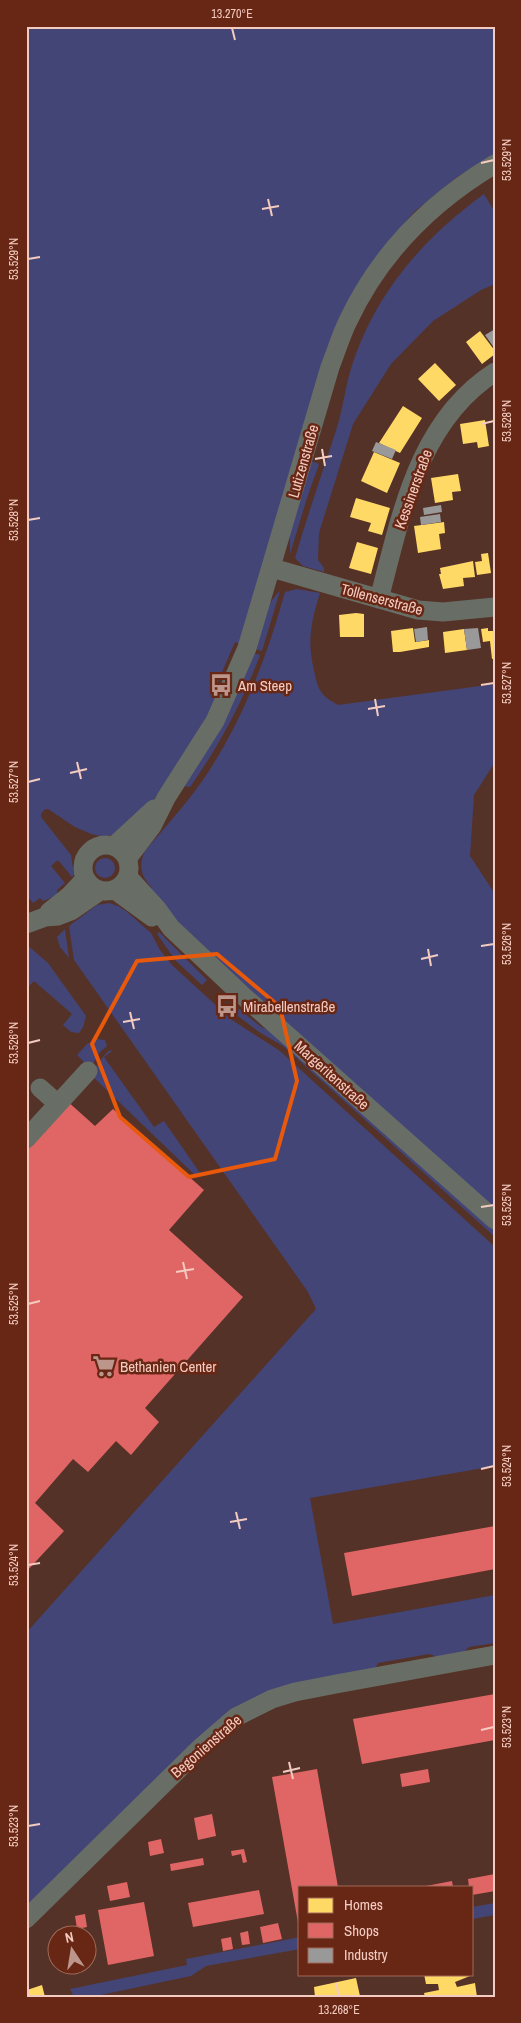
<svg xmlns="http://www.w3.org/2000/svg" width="521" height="2023" viewBox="0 0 521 2023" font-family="'Archivo Narrow',sans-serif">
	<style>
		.green { fill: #434577 }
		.homes { fill: #ffd966 }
		.shops { fill: #e06666 }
		.industry { fill: #999 }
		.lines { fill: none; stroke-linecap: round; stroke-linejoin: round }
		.minor { stroke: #686e65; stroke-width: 19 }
		.marked { fill: none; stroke: #e8590c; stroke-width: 4; stroke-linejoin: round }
		.ticks { fill: none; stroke: #f4cbc0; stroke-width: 2 }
		.labels { text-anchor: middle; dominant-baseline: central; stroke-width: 5; stroke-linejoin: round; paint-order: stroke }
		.street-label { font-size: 15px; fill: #f4cbc0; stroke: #682715 }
		.poi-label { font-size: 15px; fill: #f4cbc0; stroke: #682715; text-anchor: start }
		.neatline { fill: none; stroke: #f4cbc0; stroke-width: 2 }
		.ticks-label { font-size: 12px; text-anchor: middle; fill: #f4cbc0 }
	</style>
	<rect width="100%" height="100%" fill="#553228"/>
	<path class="green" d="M26,26H495V154L457,177L414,212L384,247L348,301L324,361L240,644L235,642L212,695L217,698L194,742L151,804L115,835L101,836L91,834L75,827L48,809H45L41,814V817L71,855L74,875L72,877L58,860L51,866L65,883L57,890V894L51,898L43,901L40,898L33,903L26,895Z
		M484,194L495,212V284L481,290L433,321L391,364L353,424L319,533L318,560L324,568V572L303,566L295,558C308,513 324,469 338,424C343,407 345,389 350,372C373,296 421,240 484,194Z
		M311,461L319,464L307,498L290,554V532Z
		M297,589L320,593C311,622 307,640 314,671C316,678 317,687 322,693C325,698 333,702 338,705L495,684V762L474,795L470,856L495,894V1209L173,921L148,892L152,888C141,876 138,866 145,851C166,826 189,801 207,774C244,717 267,657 285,592Z
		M280,591L262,651L255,649C261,629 264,605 280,591Z
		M253,653L260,655C242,703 219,746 190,787L182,786Z
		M95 868a10 10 0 1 1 20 0a10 10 0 1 1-20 0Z
		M109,903L118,906L126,911L151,933L160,950L172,965L197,988L232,1020L280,1051L495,1247V1466L310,1498L333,1624L495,1595V1643L469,1647L461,1655L441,1658L429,1654L378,1663L375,1669L270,1692L26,1910V1633L316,1309L308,1292L74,960L69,926L97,905Z
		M65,929L69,958L60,947L57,937Z
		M159,932L207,980L202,985L176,961L157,934Z
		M26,944L48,963L86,1016L83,1027L79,1033L71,1032L63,1025L72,1014L34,981L26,989Z
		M239,1009L260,1026L276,1034L495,1228V1237L283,1046L259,1032L234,1013Z
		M97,1039L105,1040L107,1046L99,1053L93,1064L85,1063L77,1055L87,1044Z
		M110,1050L112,1051L104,1057L154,1127L164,1121L200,1173L196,1176L90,1074C98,1066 101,1057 110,1050Z
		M495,1903V1915L472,1919V1907Z
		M300,1937V1949L206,1966L191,1976L91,1997H74L70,1989L187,1965L186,1959Z"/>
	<path class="homes" d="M480,331L495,351V354L482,364L466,342Z
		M435,363L456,385L439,401L418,379Z
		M403,406L422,418L400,453L379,443Z
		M485,420L489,446L478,448L477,442L463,444L460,424Z
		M374,452L400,463L387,493L361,481Z
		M458,474L461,491L452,492L453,500L435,503L431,478Z
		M356,498L390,508L382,535L368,531L371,523L350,517Z
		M444,522L445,533L439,534L441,549L418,553L414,526Z
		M357,542L378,548L371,574L349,568Z
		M488,553L491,573L477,575L475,562L482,561L481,554Z
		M473,561L475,577L463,578L464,586L443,589L439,574H441L440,568Z
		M356,613L364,614V637H340L339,615Z
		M413,628L415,642L429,640V647L400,652H393L391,631Z
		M488,628V631H495V658L492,659L490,641L483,642L481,629Z
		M464,629L467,650L445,653L443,632Z
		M424,1974H470V1976L455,1982L457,1987L475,1983L477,1997H425L424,1993L439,1990L438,1984H426Z
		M356,1978L360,1996L315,1997L314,1987Z
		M42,1985L45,1997H26L27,1990Z"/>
	<path class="shops" d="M66,1100L95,1126L113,1109L204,1190L169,1230L243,1297L145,1408L159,1422L131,1455L116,1441L88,1472L73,1459L35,1503L64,1531L26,1572V1144Z
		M495,1526V1569L352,1596L344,1553Z
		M495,1694V1740L362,1764L353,1719Z
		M317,1769L338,1887H300L299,1928L272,1777Z
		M428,1769L430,1782L402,1787L400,1774Z
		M212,1814L216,1836L198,1840L194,1818Z
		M161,1839L164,1853L150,1856L148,1842Z
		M244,1849L247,1862L243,1863L241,1854L232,1856L231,1851Z
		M203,1858L204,1865L171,1871L170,1864Z
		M495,1874V1891L472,1895V1887H469L468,1879Z
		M452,1881L453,1887H426V1886Z
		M127,1882L130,1897L110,1901L107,1886Z
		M259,1890L264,1914L193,1927L188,1903Z
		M144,1902L154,1956L108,1965L98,1910Z
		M85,1914L87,1927L77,1929L75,1916Z
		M278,1923L282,1939L263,1943L260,1927Z
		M248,1931L250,1944L242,1945L240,1933Z
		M231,1937L233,1949L223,1951L221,1939Z"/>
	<path class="industry" d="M495,329V349L485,335Z
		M376,442L396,450L392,459L372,451Z
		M441,505L442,512L424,515L423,508Z
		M440,514L441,522L421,525L420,517Z
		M427,627L428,640L416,642L414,629Z
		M478,628L481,648L467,650L464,629Z"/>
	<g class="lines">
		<path class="minor" d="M272,568L418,610L443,612L495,607
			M379,599C401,517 417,422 495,372
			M83 868a23 23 0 1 1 46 0a23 23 0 1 1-46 0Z
			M114,846L154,809
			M127,859L152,826L166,798L215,721L247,648L330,367C336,352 341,335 348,321C380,253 431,202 495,164
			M128,877L158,910L171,928L241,994L495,1220
			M115,890L152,917
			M49,912L69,896L85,879
			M26,924L45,917L58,916L71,911L100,891
			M40,1088L58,1104
			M26,1139L88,1071
			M26,1919L199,1749L236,1717L272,1699L295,1692L336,1684L495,1655"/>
	</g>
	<path class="marked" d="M217,954L280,1007L297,1081L275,1159L189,1177L120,1117L92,1044L137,961Z"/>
	<path class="ticks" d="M232,28L235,40M481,163L494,160M268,199L272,216M262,209L279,206M28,259L40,257M481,424L494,421M322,449L325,466M315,459L332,456M28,520L40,518M481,685L494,683M375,699L378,716M368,709L385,706M77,762L81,779M70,773L87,769M28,782L40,779M481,946L494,944M428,949L431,966M421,959L438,955M130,1012L134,1029M123,1022L140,1019M28,1043L40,1040M481,1207L494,1205M183,1262L187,1279M176,1272L194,1269M28,1304L40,1301M481,1469L494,1466M236,1512L240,1529M230,1522L247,1519M28,1565L40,1563M481,1730L494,1727M289,1762L293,1779M283,1772L300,1768M28,1826L40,1824M336,1983L339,1996"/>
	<defs>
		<symbol id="bus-bare" viewBox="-9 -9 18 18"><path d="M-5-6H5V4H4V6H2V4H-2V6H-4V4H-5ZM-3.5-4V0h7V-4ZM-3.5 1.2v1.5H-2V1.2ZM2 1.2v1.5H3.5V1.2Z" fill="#bc958b" stroke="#682715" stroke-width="2.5" paint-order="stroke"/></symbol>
		<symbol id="supermarket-bare" viewBox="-9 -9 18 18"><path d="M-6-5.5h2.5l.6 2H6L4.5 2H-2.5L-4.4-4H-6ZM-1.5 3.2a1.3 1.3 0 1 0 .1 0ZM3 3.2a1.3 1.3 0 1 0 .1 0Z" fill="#bc958b" stroke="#682715" stroke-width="2.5" paint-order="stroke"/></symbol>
	</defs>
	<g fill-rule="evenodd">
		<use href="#bus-bare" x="205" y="669" width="32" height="32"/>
		<use href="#bus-bare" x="211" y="990" width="32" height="32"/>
		<use href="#supermarket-bare" x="88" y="1350" width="32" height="32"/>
	</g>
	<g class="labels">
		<g class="street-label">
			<text transform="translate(303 461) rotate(-74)">Lutizenstraße</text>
			<text transform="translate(413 489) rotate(-70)">Kessinerstraße</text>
			<text transform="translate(382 599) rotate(15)">Tollenserstraße</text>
			<text transform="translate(332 1075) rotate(42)">Margeritenstraße</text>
			<text transform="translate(206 1746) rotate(-41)">Begonienstraße</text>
		</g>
		<g class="poi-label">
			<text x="238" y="685">Am Steep</text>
			<text x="243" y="1006">Mirabellenstraße</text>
			<text x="120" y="1366">Bethanien Center</text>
		</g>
	</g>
	<rect width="521" height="2023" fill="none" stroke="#682715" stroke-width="55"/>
	<rect x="298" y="1886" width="175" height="90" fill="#682715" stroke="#a06959"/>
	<rect x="308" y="1898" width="25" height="15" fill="#ffd966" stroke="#a06959"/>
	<text x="344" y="1910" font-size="15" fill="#f4cbc0">Homes</text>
	<rect x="308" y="1923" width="25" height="15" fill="#e06666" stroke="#a06959"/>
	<text x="344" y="1936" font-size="15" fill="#f4cbc0">Shops</text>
	<rect x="308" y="1948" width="25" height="15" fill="#999999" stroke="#a06959"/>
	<text x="344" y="1960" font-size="15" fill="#f4cbc0">Industry</text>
	<g transform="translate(72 1950) rotate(348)"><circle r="24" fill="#682715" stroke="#a06959"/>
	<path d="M0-4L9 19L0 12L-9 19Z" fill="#bc958b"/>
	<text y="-8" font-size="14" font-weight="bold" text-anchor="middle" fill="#f4cbc0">N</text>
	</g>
	<rect x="28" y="28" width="466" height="1968" class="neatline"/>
	<g class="ticks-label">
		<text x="232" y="18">13.270°E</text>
		<text transform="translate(507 160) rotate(-90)" y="4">53.529°N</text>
		<text transform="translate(14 259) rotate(-90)" y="4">53.529°N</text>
		<text transform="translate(507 421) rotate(-90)" y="4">53.528°N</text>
		<text transform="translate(14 520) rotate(-90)" y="4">53.528°N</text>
		<text transform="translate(507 683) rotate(-90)" y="4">53.527°N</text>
		<text transform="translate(14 782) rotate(-90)" y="4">53.527°N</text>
		<text transform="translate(507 944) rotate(-90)" y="4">53.526°N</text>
		<text transform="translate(14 1043) rotate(-90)" y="4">53.526°N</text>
		<text transform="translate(507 1205) rotate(-90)" y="4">53.525°N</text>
		<text transform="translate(14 1304) rotate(-90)" y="4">53.525°N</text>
		<text transform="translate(507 1466) rotate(-90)" y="4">53.524°N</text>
		<text transform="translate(14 1565) rotate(-90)" y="4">53.524°N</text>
		<text transform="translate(507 1727) rotate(-90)" y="4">53.523°N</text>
		<text transform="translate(14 1826) rotate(-90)" y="4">53.523°N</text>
		<text x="339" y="2014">13.268°E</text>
	</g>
</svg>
